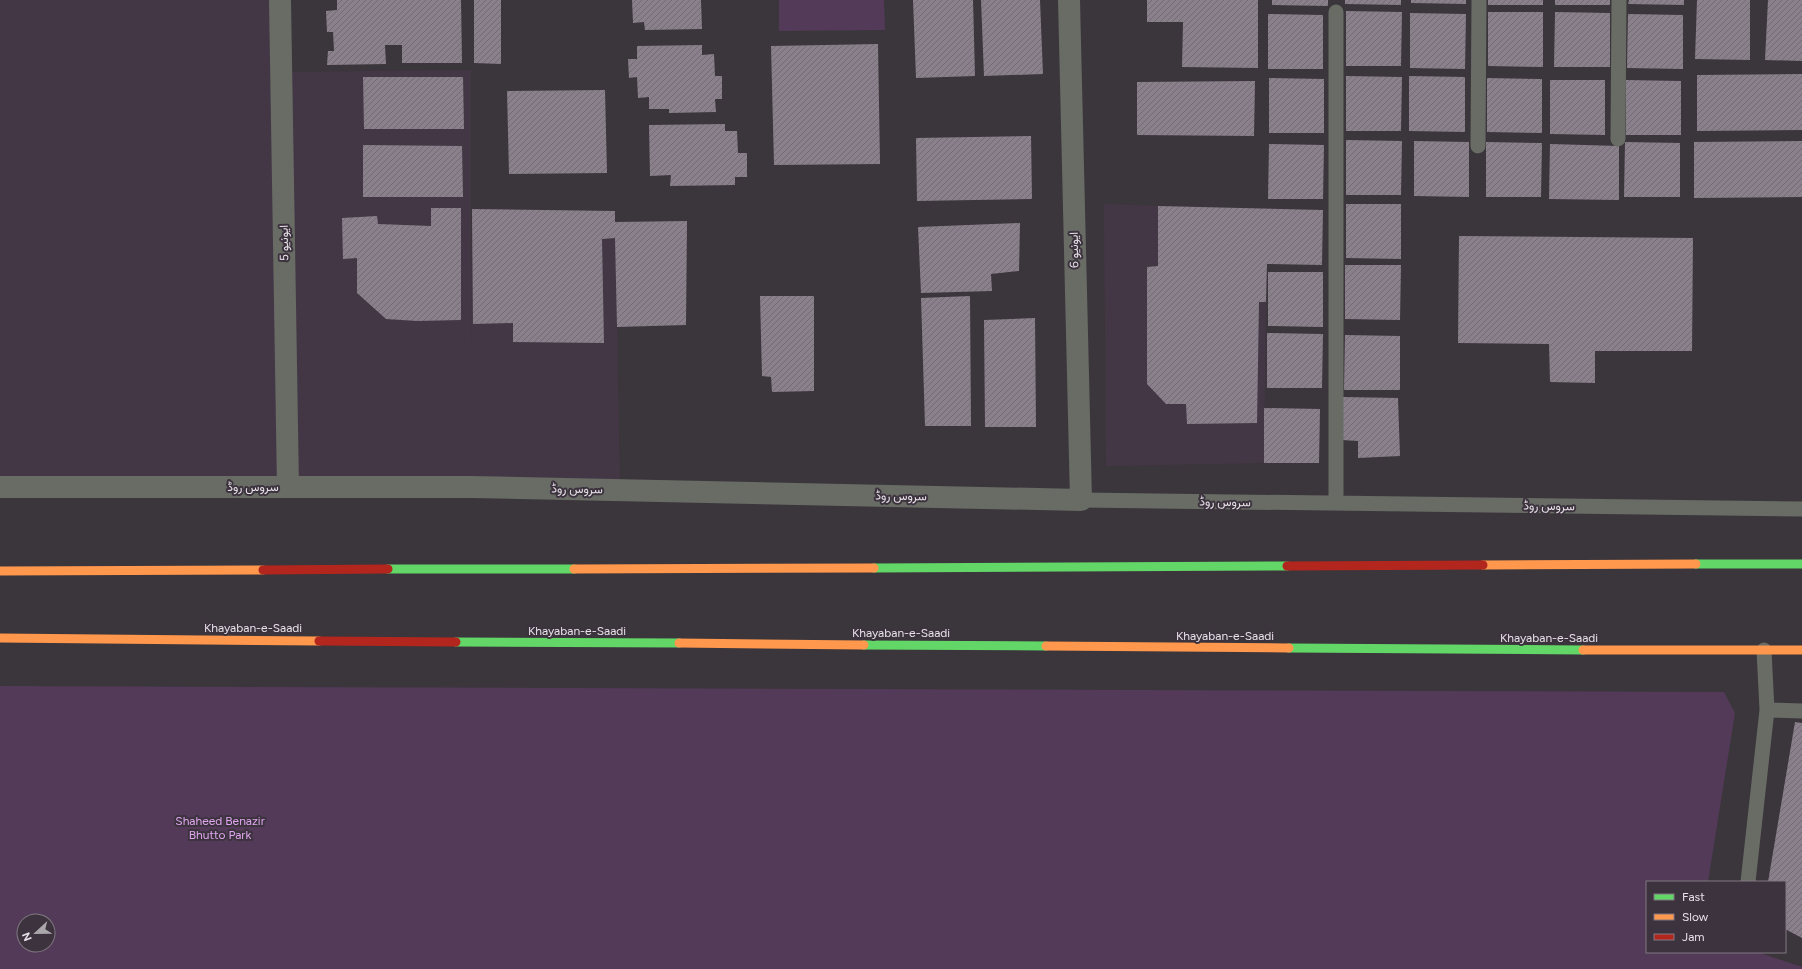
<svg xmlns="http://www.w3.org/2000/svg" width="1802" height="969" viewBox="0 0 1802 969" font-family="Figtree,Vazirmatn,sans-serif">
	<style>
		.built { fill: #433745 }
		.green { fill: #523a58; fill-rule: evenodd }
		.building { fill: url(#building-hatch) }
		.lines { fill: none; stroke-linecap: round; stroke-linejoin: round }
		.lane { stroke: #686c65; stroke-width: 15 }
		.street { stroke: #686c65; stroke-width: 22 }
		.fast { stroke: #63d668; stroke-width: 9 }
		.slow { stroke: #ff974d; stroke-width: 9 }
		.jam { stroke: #b3261e; stroke-width: 9 }
		.labels { text-anchor: middle; dominant-baseline: central; stroke-width: 4; stroke-linejoin: round; paint-order: stroke }
		.street-label { font-size: 12px; fill: #e8e2e9; stroke: #3c333e }
		.park-label { font-size: 12px; fill: #e0a6ef; stroke: #3c333e }
	</style>
	<defs>
		<pattern id="building-hatch" width="6" height="6" patternUnits="userSpaceOnUse"><rect width="6" height="6" fill="#8a808c"/><path d="M-1 1l2-2M0 6l6-6M5 7l2-2" fill="none" stroke="#726b74"/></pattern>
	</defs>
	<rect width="100%" height="100%" fill="#3b363b"/>
	<path class="built" d="M0,0H280L282,72L471,70V369L472,209L615,211L620,490L0,491Z
		M1104,204L1267,209L1264,463L1106,466Z"/>
	<path class="green" d="M779,0H884L885,30L779,31Z
		M0,686L1724,692L1735,713L1708,882H1647V952H1757L1802,967V969H0ZM24,921H48V945H24Z"/>
	<path class="building" d="M337,0H461L462,63H402V45H385L386,64L327,65L328,51H334L333,32H327L326,11L337,10Z
		M474,0H501V64L474,63Z
		M632,0H701L702,29L645,30L644,22L633,23Z
		M913,0H973L975,76L916,78Z
		M981,0H1040L1043,74L984,76Z
		M1147,0H1258V68L1182,67L1183,22H1147Z
		M1272,0H1328V6L1272,5Z
		M1345,0H1401V5L1345,4Z
		M1411,0H1466V4L1411,3Z
		M1488,0H1543V5H1488Z
		M1555,0H1610V5H1555Z
		M1629,0H1684V5L1628,4Z
		M1697,0H1750V60L1695,59Z
		M1768,0H1802V61L1765,60Z
		M1346,11L1402,12L1401,66H1346Z
		M1488,12H1543V67L1488,66Z
		M1555,12L1610,13V67H1554Z
		M1410,13L1466,14L1465,69L1410,68Z
		M1268,14L1323,15V69H1268Z
		M1628,14L1683,15V69L1627,68Z
		M878,44L880,164L774,165L771,46Z
		M702,45V55L714,54L715,76H722V99H715L716,112L669,113V109H649V97L638,98L637,77L629,78L628,59H637V46Z
		M1802,74V130L1697,131V75Z
		M1346,76L1402,77L1401,131H1346Z
		M1409,76L1465,77V132L1409,131Z
		M363,77H463L464,129H364Z
		M1269,78L1324,79V133H1269Z
		M1487,78L1542,79V133L1487,132Z
		M1550,80H1605V135L1550,134Z
		M1626,80L1681,81V135H1626Z
		M1255,81L1254,136L1137,135V82Z
		M605,90L607,173L509,174L507,91Z
		M725,124V131H737L738,153H747V177H735V185L670,186L671,175L650,176L649,125Z
		M1031,136L1032,199L917,201L916,138Z
		M1346,140L1402,141L1401,195H1346Z
		M1414,141L1469,142V197L1414,196Z
		M1802,141V197L1694,198V142Z
		M1486,142L1542,143L1541,197H1486Z
		M1625,142L1680,143V197H1624Z
		M1269,144L1324,145L1323,199H1268Z
		M1550,144L1619,146V200L1549,199Z
		M363,145L462,146L463,197H363Z
		M1346,204H1401V259L1346,258Z
		M1158,206L1323,210L1322,265L1267,264L1266,302H1259L1257,423L1187,424L1186,404H1166L1147,384V267L1158,266Z
		M431,208H461V320L417,321L386,319L357,293V258L343,259L342,218L377,216L378,224L431,226Z
		M472,209L615,211V222L687,221L686,325L617,327L615,238L602,239L604,343L513,342V323L473,324Z
		M1020,223L1019,271L991,274L992,291L921,293L918,227Z
		M1459,236L1693,238L1692,351H1595V383L1550,382L1549,344L1458,343Z
		M1345,265H1401L1400,320L1345,319Z
		M1268,272H1323V327L1268,326Z
		M760,296H814V391L772,392L771,377L762,376Z
		M970,296L971,426H925L921,298Z
		M1035,318L1036,427H985L984,320Z
		M1267,333L1323,334L1322,388H1267Z
		M1345,335L1400,336V390H1344Z
		M1343,397L1398,398L1400,456L1358,458V441L1342,440Z
		M1264,408L1320,409L1319,463H1264Z
		M1795,722L1802,723V938L1785,929V882H1768Z"/>
	<g class="lines">
		<path class="lane" d="M1618,139L1619,0
			M1478,146L1479,0
			M1081,500L1802,509
			M1336,503V12
			M1767,710L1802,711
			M1748,882L1767,710L1764,650"/>
		<path class="street" d="M280,0L288,487
			M0,487H471L1081,500L1069,0"/>
		<path class="fast" d="M1696,564H1802
			M874,568L1287,566
			M388,569H574
			M456,642L679,643
			M864,645L1046,646
			M1289,648L1583,650"/>
		<path class="slow" d="M1483,565L1696,564
			M574,569L874,568
			M0,571L263,570
			M0,638L319,641
			M679,643L864,645
			M1046,646L1289,648
			M1583,650H1802"/>
		<path class="jam" d="M1287,566L1483,565
			M263,570L388,569
			M319,641L456,642"/>
	</g>
	<g class="labels">
		<g class="street-label">
			<text transform="translate(284 243) rotate(-91)">ایونیو 5</text>
			<text transform="translate(1074 250) rotate(-91)">ایونیو 6</text>
			<text x="253" y="487">سروس روڈ</text>
			<text transform="translate(577 489) rotate(1)">سروس روڈ</text>
			<text transform="translate(901 496) rotate(1)">سروس روڈ</text>
			<text transform="translate(1225 502) rotate(1)">سروس روڈ</text>
			<text transform="translate(1549 506) rotate(1)">سروس روڈ</text>
			<text x="253" y="628">Khayaban-e-Saadi</text>
			<text x="577" y="631">Khayaban-e-Saadi</text>
			<text x="901" y="633">Khayaban-e-Saadi</text>
			<text x="1225" y="636">Khayaban-e-Saadi</text>
			<text x="1549" y="638">Khayaban-e-Saadi</text>
		</g>
		<g class="park-label">
			<text x="220" y="821">Shaheed Benazir<tspan x="220" dy="14">Bhutto Park</tspan></text>
		</g>
	</g>
	<rect x="1646" y="881" width="140" height="72" fill="#3c333e" stroke="#817982"/>
	<rect x="1654" y="894" width="20" height="6" fill="#63d668" stroke="#817982"/>
	<text x="1682" y="901" font-size="12" fill="#e8e2e9">Fast</text>
	<rect x="1654" y="914" width="20" height="6" fill="#ff974d" stroke="#817982"/>
	<text x="1682" y="921" font-size="12" fill="#e8e2e9">Slow</text>
	<rect x="1654" y="934" width="20" height="6" fill="#b3261e" stroke="#817982"/>
	<text x="1682" y="941" font-size="12" fill="#e8e2e9">Jam</text>
	<g transform="translate(36 933) rotate(248)"><circle r="19" fill="#3c333e" stroke="#817982"/>
	<path d="M0-3L7 15L0 10L-7 15Z" fill="#aba6ac"/>
	<text y="-6" font-size="11" font-weight="bold" text-anchor="middle" fill="#e8e2e9">N</text>
	</g>
</svg>
